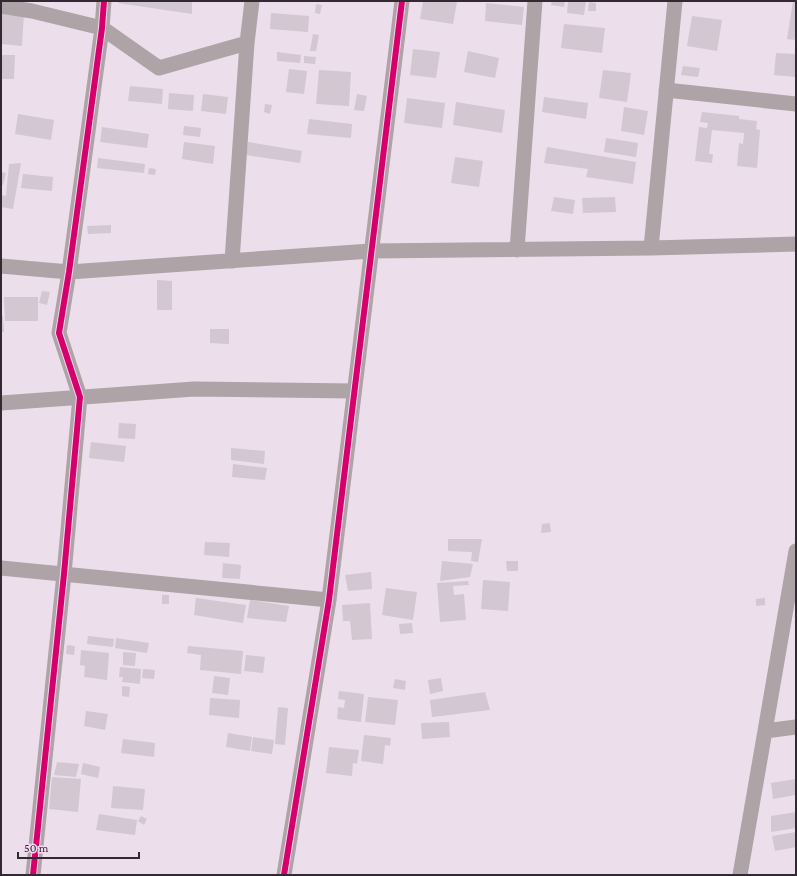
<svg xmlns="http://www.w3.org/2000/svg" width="797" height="876" viewBox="0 0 797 876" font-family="'Crimson Pro',serif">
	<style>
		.building { fill: #d3c7d1 }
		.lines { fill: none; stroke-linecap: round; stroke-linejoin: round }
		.street { stroke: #aea3a6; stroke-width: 15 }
		.cycleway-casing { stroke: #f3d8f0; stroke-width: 8 }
		.cycleway { stroke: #d6006c; stroke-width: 6 }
	</style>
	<rect width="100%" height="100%" fill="#eddeeb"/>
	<path class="building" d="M119,1H192V14L118,3Z
		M423,1H449L457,2L453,24L420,19Z
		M552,1H565L564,7L551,5Z
		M568,1H586L584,15L567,13Z
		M793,1H796V40L787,39Z
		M589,2L596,3V11H588Z
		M486,3L524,7L522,25L485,21Z
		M316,4L322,5L320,14L315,13Z
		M1,11L24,13L22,46L1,44Z
		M271,13L309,16L308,32L270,29Z
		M692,16L722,20L717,51L687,46Z
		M564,24L605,28L602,53L561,48Z
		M313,34L319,35L316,51H310Z
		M413,49L440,52L436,78L410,75Z
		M468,51L499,58L495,78L464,72Z
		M277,52L301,55L300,63L277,61Z
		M776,53L796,54V77L774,75Z
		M1,55H15L14,79H1Z
		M304,56L316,57L315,64L304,63Z
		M683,66L700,68L698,77L681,75Z
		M289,69L307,71L304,94L286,92Z
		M319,70L351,72L349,106L316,104Z
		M603,70L631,73L627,102L599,98Z
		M130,86L163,89L162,104L128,101Z
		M169,93L194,95L193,111L168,109Z
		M203,94L228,97L226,114L201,111Z
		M357,94L367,96L364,111L354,110Z
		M544,97L588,103L586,119L542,112Z
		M407,98L445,103L442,128L404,123Z
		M456,102L505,110L502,133L453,125Z
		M265,104L272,105L270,114L264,112Z
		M624,107L648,111L644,135L621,131Z
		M702,112L739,116V119L757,121L756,129L760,130L757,168L737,166L739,143L743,144L744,133L712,130L709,154H713L712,163L695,161L699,127L707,128L708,123L700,122Z
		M18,114L54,120L51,140L15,134Z
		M309,119L352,124L351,138L307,134Z
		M184,126L201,128L200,137L183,135Z
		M102,127L149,134L147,148L100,142Z
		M606,138L638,143L636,157L604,152Z
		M184,142L215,146L213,164L182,159Z
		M248,142L302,151L300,163L246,155Z
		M547,147L636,162L633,184L586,177L588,169L544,163Z
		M455,157L483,161L479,187L451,183Z
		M98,158L145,164L144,173L97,168Z
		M21,163L13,209L1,207V195L6,196L9,164Z
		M149,168L156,169L155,175L148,174Z
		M1,172L6,173L3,185H1Z
		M23,174L53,177L52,191L21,188Z
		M554,197L575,200L573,214L551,211Z
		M615,197L616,212L583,213L582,198Z
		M111,225V233L88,234L87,226Z
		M157,280L172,281V310H157Z
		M42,291L50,292L47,305L39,303Z
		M4,297H38V321H5Z
		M1,316H3L4,332H1Z
		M210,329H229V344L210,343Z
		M119,423L136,424L135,439L118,438Z
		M91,442L126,446L124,462L89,458Z
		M231,448L265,451L264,464L231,460Z
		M233,464L267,468L265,480L232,477Z
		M550,523L551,532L541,533L542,524Z
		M448,539H482L478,562L471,561L472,552L448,551Z
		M205,542L230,543L229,557L204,555Z
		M442,561L473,564L470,577L440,581Z
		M506,561H518V571H507Z
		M223,563L241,565L240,579L222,578Z
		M371,572L372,589L348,591L345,575Z
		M483,580L510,582L508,611L481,609Z
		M468,581L469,585L453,586L454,595L464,594L466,620L440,622L437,583Z
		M386,588L417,592L413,620L382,615Z
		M162,595H169V604H162Z
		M196,598L246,605L243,623L194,615Z
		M765,598V605L756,606V599Z
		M250,600L289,606L286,622L247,618Z
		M370,603L372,639L352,640L350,621H343L342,605Z
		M412,623L413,633L400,634L399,624Z
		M88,636L114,639L113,647L87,644Z
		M116,638L149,643L147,653L115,648Z
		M67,645L75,646L74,655L66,654Z
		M188,646L243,651L241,674L200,670L201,655L187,653Z
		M81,650L109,653L107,680L84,677L85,666L80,665Z
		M123,652L136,653L135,666L123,665Z
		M246,655L265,657L263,673L244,671Z
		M120,667L141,669L140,684L122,682L123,677H119Z
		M143,669L155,670L154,679L142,678Z
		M214,676L230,678L228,695L212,693Z
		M441,678L443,691L430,694L428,680Z
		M395,679L406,681L405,690L393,688Z
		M122,686L130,687L129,697L122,696Z
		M339,691L364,694L361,722L337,719L338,707L344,708L345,700L338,699Z
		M485,692L490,710L432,717L430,700Z
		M368,697L398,700L395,725L365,722Z
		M210,698L240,700L239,718L209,715Z
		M278,707L288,708L285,745L275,744Z
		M86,711L108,714L105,730L84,726Z
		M449,722L450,737L422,739L421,723Z
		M228,733L252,737L250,751L226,747Z
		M364,735L391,738L390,746L385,745L383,764L361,761Z
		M253,737L274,740L272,754L251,751Z
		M123,739L155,743L154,757L121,753Z
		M329,747L359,750L357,764L353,763L352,776L326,773Z
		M57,762L79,764L76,777L54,775Z
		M83,763L100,767L98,778L81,774Z
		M52,777L81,779L78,812L49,809Z
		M796,779V795L773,799L771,783Z
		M113,786L145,789L143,810L111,808Z
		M796,812V828L771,832V816Z
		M99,814L137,820L135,835L96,830Z
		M141,816L147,819L144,825L138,821Z
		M796,832V847L775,851L772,836Z"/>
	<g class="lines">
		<path class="street" d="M1,6L32,11L102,28L159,68L247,43
			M666,90L796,104
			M651,248L675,1
			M517,250L535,1
			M232,261L247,43L252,1
			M1,266L69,272L371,251L651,248L796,244
			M1,403L194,389L354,391
			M1,568L329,600
			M765,731L796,727
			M33,875L64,574L80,397L59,333L69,272L102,28L104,1
			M284,875L329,600L402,1
			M740,875L765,731L796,551"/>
		<defs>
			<path id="cycleway" d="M33,875L64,574L80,397L59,333L69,272L102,28L104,1
				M284,875L329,600L402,1"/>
		</defs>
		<use href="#cycleway" class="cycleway-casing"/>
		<use href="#cycleway" class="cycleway"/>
	</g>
	<rect width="797" height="876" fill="none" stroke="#332932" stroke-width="4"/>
	<path d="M18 852v6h121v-6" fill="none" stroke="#332932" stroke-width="2"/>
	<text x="24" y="852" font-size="12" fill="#332932" stroke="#f3d8f0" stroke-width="3" paint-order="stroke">50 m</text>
</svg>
